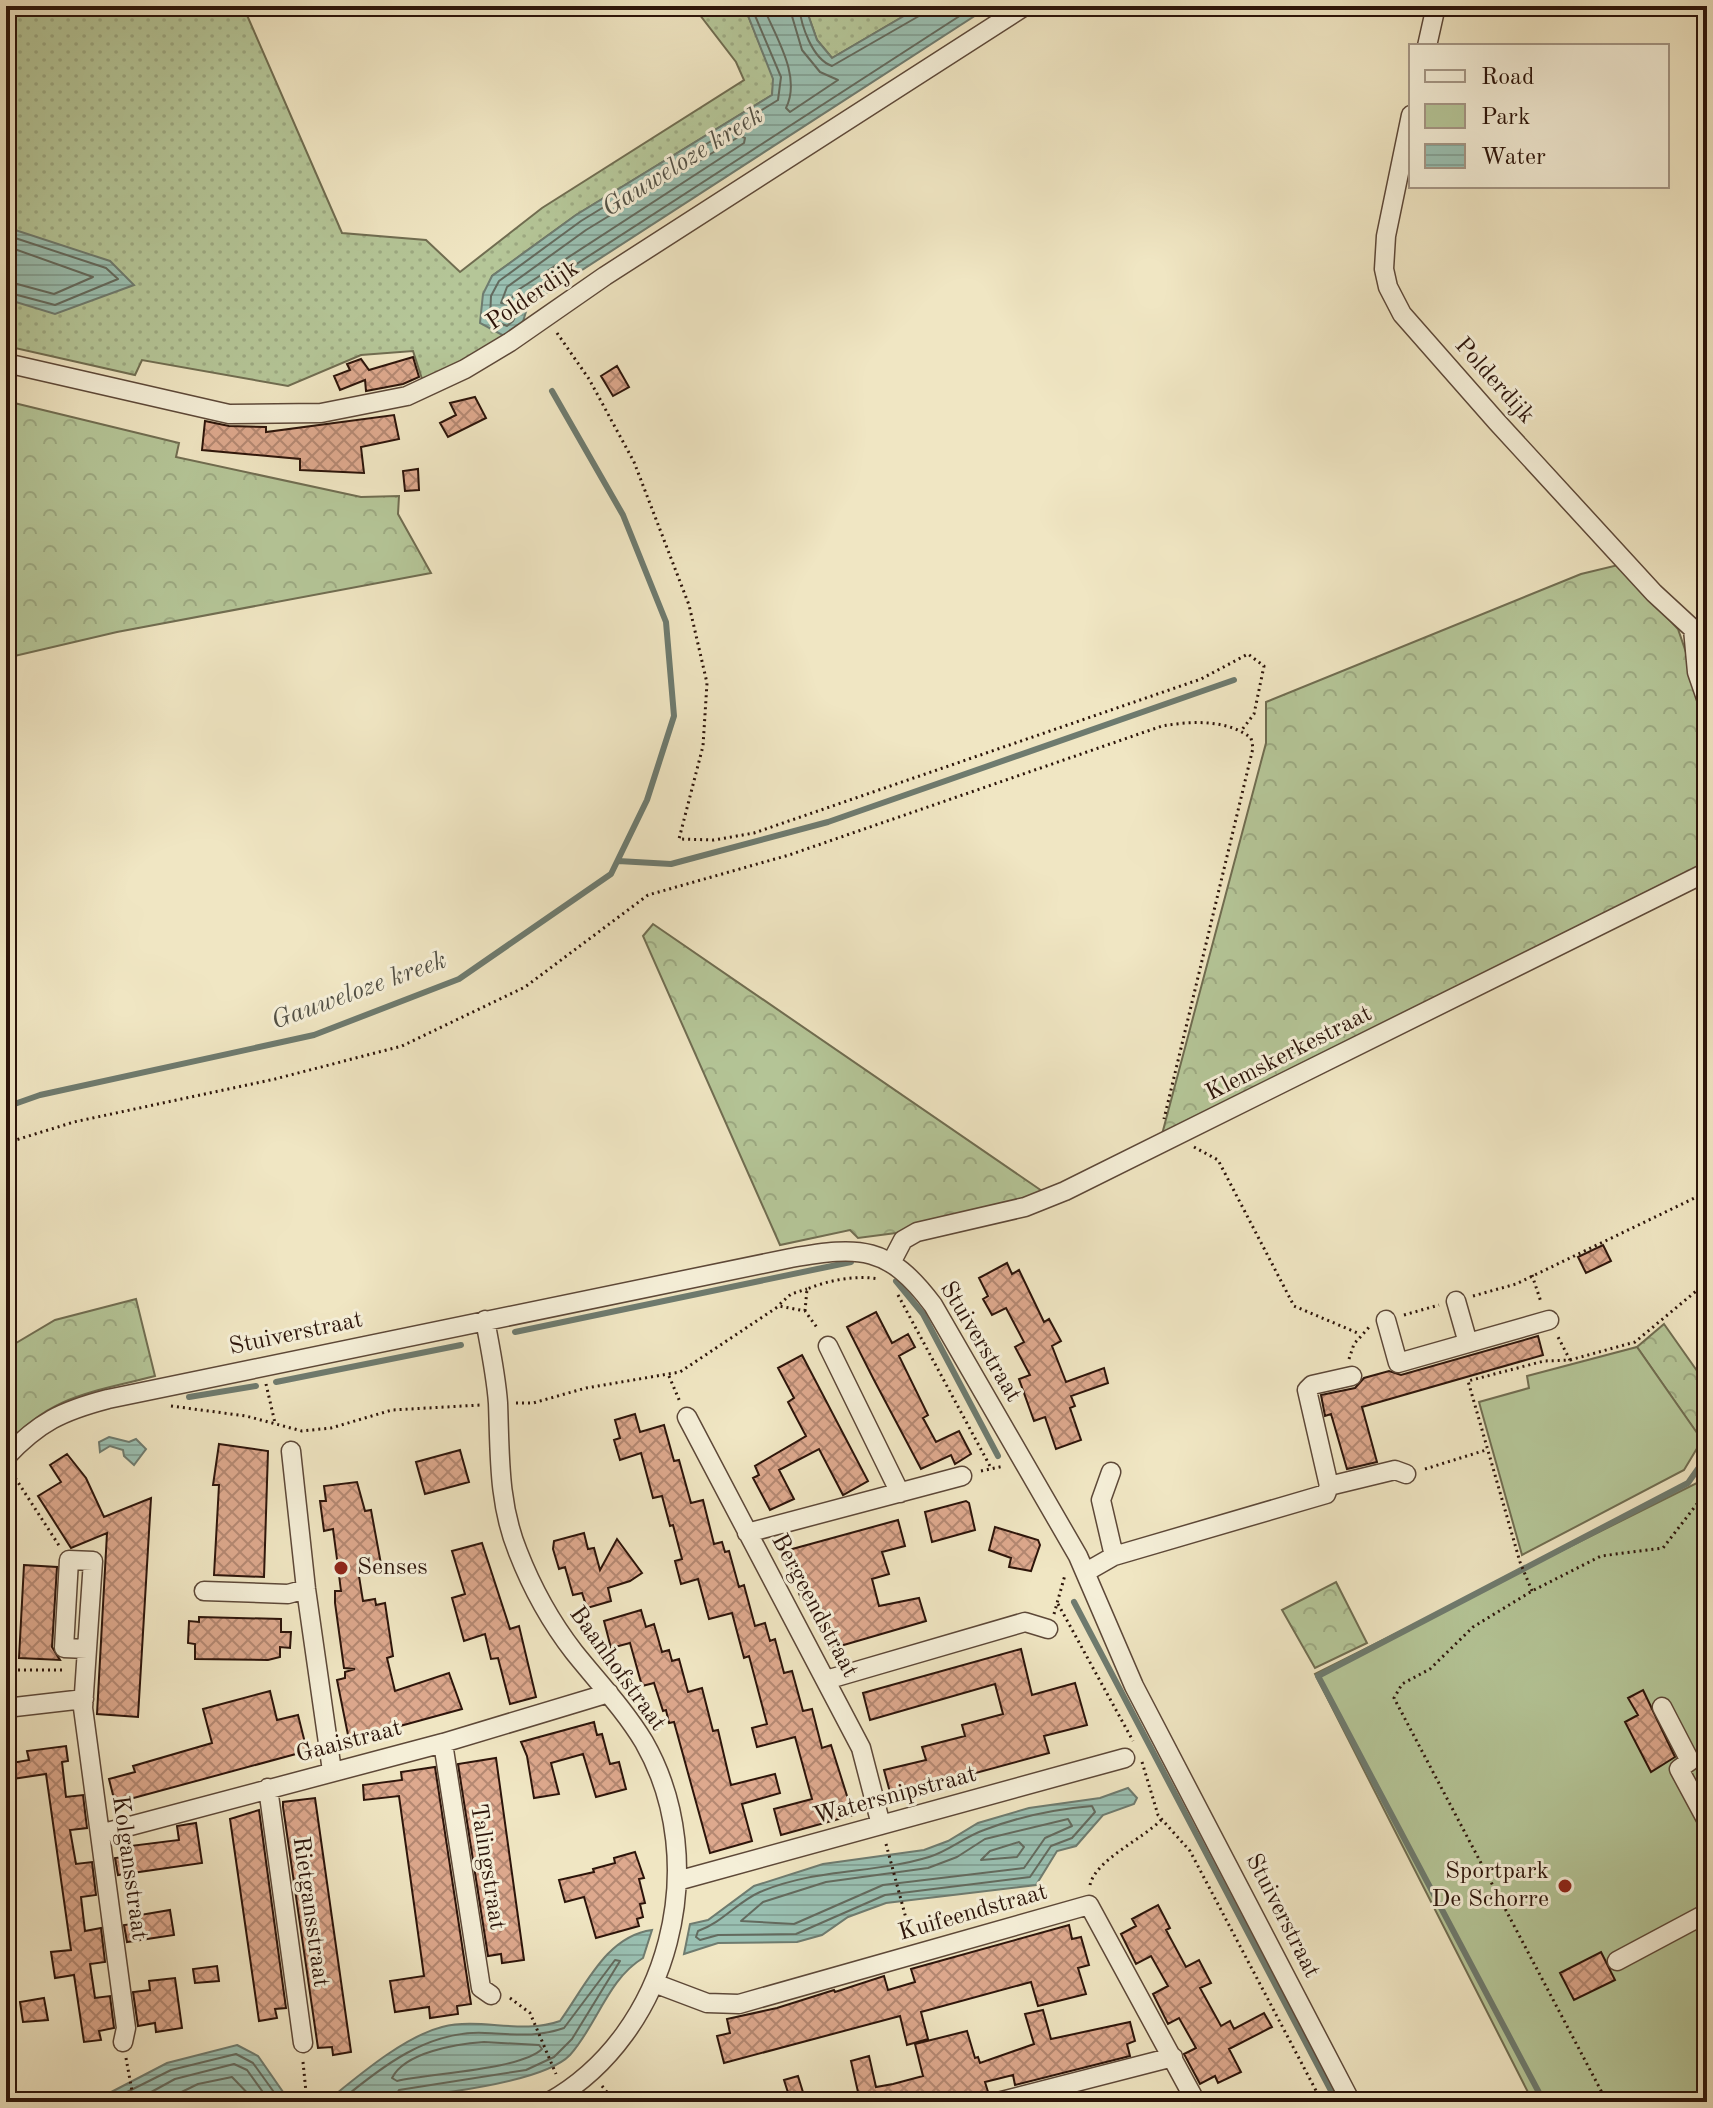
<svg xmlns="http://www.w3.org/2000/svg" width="1713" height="2108" viewBox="0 0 1713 2108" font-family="'Old Standard TT',serif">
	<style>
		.grass { fill: url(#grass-dots); stroke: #706d51; stroke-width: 2 }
		.forest { fill: url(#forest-crowns); stroke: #706d51; stroke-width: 2 }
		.park { fill: #b5c698; stroke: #706d51; stroke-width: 2 }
		.water { fill: url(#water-rules); stroke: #6e7b6f; stroke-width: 2 }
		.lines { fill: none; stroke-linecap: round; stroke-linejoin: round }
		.shore { stroke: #636a5e; stroke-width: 2 }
		.stream { stroke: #6e7b6f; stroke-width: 6 }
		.building { fill: url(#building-cross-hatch); stroke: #2c140a; stroke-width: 2 }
		.minor-casing { stroke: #5d4838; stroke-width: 21 }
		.path { stroke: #2c140a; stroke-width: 3; stroke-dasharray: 2 4; stroke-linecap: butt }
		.minor { stroke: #f5efd8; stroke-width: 18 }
		.poi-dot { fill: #8f2418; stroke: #f5efd8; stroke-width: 3 }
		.labels { text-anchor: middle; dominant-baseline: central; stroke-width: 6; stroke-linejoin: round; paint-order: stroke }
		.street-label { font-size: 24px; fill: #2c140a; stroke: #f5efd8 }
		.poi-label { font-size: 24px; fill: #2c140a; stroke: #f5efd8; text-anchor: start }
		.water-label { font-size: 26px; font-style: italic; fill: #525045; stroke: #f5efd8 }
	</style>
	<defs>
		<pattern id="grass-dots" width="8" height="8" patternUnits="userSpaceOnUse" patternTransform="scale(2)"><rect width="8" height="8" fill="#b5c698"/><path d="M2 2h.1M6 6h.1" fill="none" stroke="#9ca982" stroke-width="1.8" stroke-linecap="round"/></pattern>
		<pattern id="forest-crowns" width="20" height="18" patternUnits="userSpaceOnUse" patternTransform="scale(2)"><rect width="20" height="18" fill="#b5c698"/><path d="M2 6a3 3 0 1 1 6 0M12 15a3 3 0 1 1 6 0" fill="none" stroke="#9ca982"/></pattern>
		<pattern id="water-rules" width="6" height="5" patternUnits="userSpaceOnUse" patternTransform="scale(2)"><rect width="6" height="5" fill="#9ac0b2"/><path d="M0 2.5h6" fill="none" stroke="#85a498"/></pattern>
		<pattern id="building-cross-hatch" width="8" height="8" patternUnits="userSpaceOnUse" patternTransform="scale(2)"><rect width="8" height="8" fill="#dea98e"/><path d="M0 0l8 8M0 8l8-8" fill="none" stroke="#b48872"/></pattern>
	</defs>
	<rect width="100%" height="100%" fill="#f0e6c3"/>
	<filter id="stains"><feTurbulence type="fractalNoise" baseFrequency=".0025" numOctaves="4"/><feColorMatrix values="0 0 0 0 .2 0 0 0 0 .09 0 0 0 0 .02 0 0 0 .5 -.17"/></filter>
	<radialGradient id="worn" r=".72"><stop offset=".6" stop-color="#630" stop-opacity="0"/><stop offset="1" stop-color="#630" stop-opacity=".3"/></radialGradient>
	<path class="grass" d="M6,6H243L342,233L426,240L460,272L542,208L744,80L736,62L693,6H740L747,13L774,79L772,95L576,215L492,276L506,337L423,382L413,351L361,355L288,386L142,360L135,375L6,346Z
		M805,6H921L832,58L817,40Z"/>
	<path class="forest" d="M6,401L179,443L176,457L361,497L399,496L398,514L431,573L117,632L6,658Z
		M1618,565L1678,629L1707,714V864L1161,1138L1266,743V702L1581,574Z
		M653,924L1045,1193L896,1233L858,1238L850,1230L780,1245L643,936Z
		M136,1299L155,1376C91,1393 53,1394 6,1445V1349L55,1320Z
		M1664,1324L1707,1385V1436L1703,1442L1637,1347Z
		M1336,1582L1367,1643L1315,1668L1282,1610Z"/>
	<path class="park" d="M1637,1347L1702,1440L1684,1470L1522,1555L1479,1402L1529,1388L1527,1376Z
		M1707,1464V2102H1533L1315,1674L1697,1483Z"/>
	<path class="water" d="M740,6H805L817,40L832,58L921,6H990L528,305L522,325L506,337L480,323L483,294L492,276L576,215L772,95L773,79L747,13Z
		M6,227L110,261L134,285L55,314L6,299Z
		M109,1437L129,1442L136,1439L146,1449L134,1465L124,1456L123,1450L110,1446L100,1452L99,1442Z
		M1128,1788L1137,1798L1134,1804L1103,1815L1076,1846L1057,1851L1036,1885L886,1903L848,1917L822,1935L797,1942L718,1943L684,1954L690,1924L708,1920L754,1886L823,1864L924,1850L948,1841L978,1823L1029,1808L1100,1798Z
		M652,1930L643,1958C608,1979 597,2025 570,2055C537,2089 376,2102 326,2102C357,2077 403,2037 442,2027C481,2017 521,2035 560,2021C585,1987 606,1936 652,1930Z
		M237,2045L258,2056L290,2102H92L167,2063Z"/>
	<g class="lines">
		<path class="shore" d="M751,6L781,77L778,100L581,221L499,281L491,296L490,319L507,326L513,321L524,298L975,6
			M763,6C775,36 802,76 786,108L790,112L838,80L820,72L802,50L789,6
			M799,6C801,25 812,59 832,66L919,16L924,6
			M740,136L745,138L744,143L518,290L507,304L501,303L507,287L586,230Z
			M6,235L106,268L118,279L55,305L6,292
			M6,246L93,277L54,294L6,281
			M1092,1806L1095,1812L1072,1838L1051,1846L1030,1877L885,1895L796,1934L718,1935L700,1940L696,1937L698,1931C722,1923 737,1902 760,1892C816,1868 873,1874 929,1857C949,1851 964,1837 984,1830C1018,1817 1056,1809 1092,1806Z
			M1068,1819L1072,1826L1045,1838L1024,1868L883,1885L794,1924L741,1921L763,1902L826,1882L928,1868L957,1857L985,1839Z
			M1019,1842L1024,1847L1017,1857L981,1860L990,1851Z
			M484,2042L539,2045L542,2049C520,2070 431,2073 397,2081L392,2078C405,2052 457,2044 484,2042Z
			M107,2102L171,2070L236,2054L253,2063L281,2102
			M133,2102L175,2079L234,2064L247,2070L270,2102
			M161,2102L198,2084L232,2077L256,2102
			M339,2102C381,2067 428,2030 485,2033C513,2034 536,2038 564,2028L615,1960L620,1961L572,2039L554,2057L526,2070L399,2090L392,2102"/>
		<path class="stream" d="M618,861L671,864L828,822L1234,680
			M6,1107L40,1095L314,1035L459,979L611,874L647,800L674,716L666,622L623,515L552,391
			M896,1281L923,1314L998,1456
			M515,1332L851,1262
			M276,1382L461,1345
			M189,1397L256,1386
			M1074,1602L1337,2102
			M1544,2102L1318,1676L1688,1483L1707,1456"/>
	</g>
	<path class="building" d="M413,357L419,377L403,384L366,391L365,380L340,390L334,376L350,370L347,364L361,359L369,370Z
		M617,366L629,387L613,396L601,376Z
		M475,397L486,418L448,437L440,423L456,415L450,403Z
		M394,415L399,439L361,447L364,473L300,470V459L202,450L205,421L229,426L266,427V432Z
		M418,469L419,490L405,491L403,471Z
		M1603,1245L1611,1261L1586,1273L1578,1257Z
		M1007,1263L1012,1274L1019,1270L1044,1322L1049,1319L1061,1341L1052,1346L1066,1382L1104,1368L1108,1383L1071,1396L1075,1406L1070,1408L1081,1440L1056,1449L1045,1417L1034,1421L1019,1379L1030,1375L1015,1347L1024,1342L1006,1308L992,1315L983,1299L988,1296L979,1278Z
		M876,1312L892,1343L908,1334L915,1347L899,1356L928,1415L923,1418L936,1442L959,1431L971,1454L955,1464L951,1455L921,1469L874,1380L847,1327Z
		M1538,1336L1543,1355L1362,1407L1377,1462L1347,1469L1331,1414L1325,1416L1321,1395L1355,1388L1364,1378L1389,1371L1401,1375Z
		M802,1355L868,1481L843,1495L819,1449L779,1470L794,1499L770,1510L753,1478L759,1475L755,1466L806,1436L788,1402L794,1398L778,1368Z
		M635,1414L640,1432L664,1425L674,1461L679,1460L691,1503L703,1500L714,1544L722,1542L725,1552L729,1551L739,1587L744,1585L755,1626L765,1623L770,1641L775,1639L784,1673L792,1671L803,1711L812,1709L822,1748L831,1745L853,1815L781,1835L774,1809L812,1799L795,1737L757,1747L752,1728L767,1724L749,1656L744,1658L732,1613L709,1619L698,1579L681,1584L675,1561L682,1559L673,1525L670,1526L662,1496L653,1498L641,1453L620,1460L614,1440L620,1438L615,1420Z
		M219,1444L268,1451L264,1577L214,1575L219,1485H213Z
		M460,1450L469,1482L425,1494L416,1462Z
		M67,1454L86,1478L104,1517L151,1498L138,1717L97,1714L107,1533L71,1548L38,1496L61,1482L50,1465Z
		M357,1482L365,1511L371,1510L381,1564L358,1570L363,1601L375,1599L376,1605L385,1603L393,1656L387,1658L395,1691L449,1673L462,1709L349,1740L337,1680L345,1678V1672L355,1669L344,1668L335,1603V1591H341L337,1559L333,1529L324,1531L320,1501H326L324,1486Z
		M966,1501L969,1503L975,1530L932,1542L925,1512Z
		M898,1520L905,1546L882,1552L889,1574L872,1579L879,1606L919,1598L926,1621L830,1649L815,1595L801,1599L785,1551Z
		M995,1527L1038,1540L1040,1545L1031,1571L1009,1567L1011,1558L989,1550Z
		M584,1533L588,1549L594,1548L600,1570L617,1539L642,1573L630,1581L608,1588L611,1601L587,1608L582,1593L573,1595L565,1567L559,1569L553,1549L554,1541Z
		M482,1543L510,1629L519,1626L536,1697L510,1704L498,1658L491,1659L485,1634L464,1641L452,1598L465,1594L452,1551Z
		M24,1565L57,1567L52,1647L60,1660L19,1658Z
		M641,1610L646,1627L654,1624L662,1652L669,1650L672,1661L679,1659L688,1692L702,1688L713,1731L718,1730L731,1785L775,1774L780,1793L742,1804L752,1841L710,1853L674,1722L669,1723L666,1710L663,1711L654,1683L642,1686L630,1643L611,1648L604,1621Z
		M199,1617L281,1619V1632H291L290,1648L280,1647V1657L268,1660L195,1659V1644L188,1643L189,1621L199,1622Z
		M1021,1649L1032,1695L1075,1683L1087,1725L1044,1736L1049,1753L891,1796L884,1770L926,1760L922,1747L965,1736L962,1725L1003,1714L995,1684L870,1720L863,1693Z
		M1643,1690L1675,1757L1651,1772L1625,1722L1638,1715L1628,1698Z
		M270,1691L277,1720L298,1715L307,1751L115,1803L109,1779L135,1772L133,1766L212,1743L203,1709Z
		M594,1722L597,1735L602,1734L610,1764L619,1762L626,1789L596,1797L583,1754L551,1763L559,1794L534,1798L527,1756L521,1742Z
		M66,1746L68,1761L62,1762L66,1797L83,1795L87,1828L70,1830L76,1864L92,1862L96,1895L81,1897L85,1931L101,1928L105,1962L90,1964L95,1998L110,1996L114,2028L99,2031L101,2040L84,2042L74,1975L55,1978L51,1952L71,1950L46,1774L6,1780V1764L29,1760L27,1751Z
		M496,1758L524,1960L502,1963L501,1954L488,1956L458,1764Z
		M435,1767L471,2004L457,2006L458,2014L430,2018L429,2007L395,2012L390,1981L424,1976L399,1796L364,1800L363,1785L402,1780L401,1772Z
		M315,1798L351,2052L333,2055L332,2047L318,2048L283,1807V1802Z
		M259,1810L286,2008L275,2009L277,2018L259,2021L230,1819Z
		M196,1823L202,1863L118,1875L115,1858L132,1856L130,1846L179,1840L177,1826Z
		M635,1852L644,1878L639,1879L645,1903L640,1904L643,1917L637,1919L639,1926L596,1938L584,1897L565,1902L559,1880L594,1872L593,1869L615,1863L614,1858Z
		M1158,1905L1170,1928L1166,1930L1186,1967L1199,1960L1211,1983L1200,1988L1221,2026L1230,2021L1234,2029L1264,2013L1272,2027L1229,2049L1241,2072L1218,2083L1215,2076L1200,2084L1184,2054L1196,2048L1179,2018L1168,2024L1153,1994L1168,1986L1151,1956L1136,1964L1121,1934L1136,1926L1132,1919Z
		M170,1910L174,1935L127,1942L124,1925L141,1923L140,1915Z
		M1069,1925L1072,1939L1081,1937L1089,1965L1078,1968L1086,1994L1038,2006L1031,1982L921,2012L928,2039L907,2045L900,2016L724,2063L717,2036L730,2033L727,2019L777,2008L834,1990L835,1992L884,1976L888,1990L915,1982L911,1969Z
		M1601,1952L1615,1980L1574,2000L1560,1973Z
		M217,1966L219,1981L195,1983L193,1969Z
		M175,1978L182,2028L156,2032L155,2023L138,2026L133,1992L150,1990L149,1981Z
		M44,1998L48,2020L23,2022L20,2002Z
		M1043,2010L1051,2039L1130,2022L1135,2041L1127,2044L1130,2056L1015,2085L1013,2075L985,2082L989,2095L986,2100L978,2102H838L837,2098L858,2092L851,2061L869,2056L876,2087L893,2084L923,2076L915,2044L967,2031L975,2058L978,2057L980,2063L1034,2044L1025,2014Z
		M798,2076L806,2102H791L784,2080Z"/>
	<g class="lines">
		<defs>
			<path id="minor" d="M1427,46L1436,6
				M1411,115L1386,236L1384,269L1388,287L1402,314L1497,422L1654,593L1693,629
				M6,363L229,414L321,413L407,396L465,369L510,342L605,276L1025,6
				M1693,629L1697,672L1707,701
				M892,1261L903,1240L917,1232L1025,1207L1065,1191L1707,872
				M1456,1301L1468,1343
				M485,1320C490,1347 496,1375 498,1403C500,1454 498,1503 518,1552C532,1588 550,1621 574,1652C598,1682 624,1709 644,1742C713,1863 670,2034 549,2102
				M1386,1320L1398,1363L1549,1320
				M828,1346L900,1493
				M687,1417L861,1748L881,1825
				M291,1451L306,1589L332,1771
				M6,1457C39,1422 62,1411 108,1399L791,1258C860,1246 888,1245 933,1305L1078,1556L1134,1686L1351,2102
				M1111,1472L1101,1500L1114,1556
				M1329,1486L1395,1470L1406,1474
				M747,1533L962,1476
				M1086,1572L1114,1556L1326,1494L1329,1486L1307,1390L1312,1385L1352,1376
				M204,1591L288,1594L306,1589
				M87,1649L64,1648L69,1560L93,1561L83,1708L126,2028L123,2042
				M826,1680L1025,1622L1048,1629
				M1662,1707L1690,1761L1679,1769L1707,1821
				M6,1708L84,1699
				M443,1743L481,1988L491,1995
				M268,1788L303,2043
				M100,1834L443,1743L609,1693
				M677,1881L1125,1758
				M1617,1961L1707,1913
				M654,1983L707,2003L739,2004L1089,1905L1196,2102
				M998,2102L1173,2057"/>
		</defs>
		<use href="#minor" class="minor-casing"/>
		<path class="path" d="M557,333L589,379L634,462L689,605L707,683L703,746L679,839L714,840L754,833L1201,679L1248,654L1264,666L1254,714L1241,731
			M6,1143L74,1122L275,1079L402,1046L525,987L648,895L789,855L1162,726C1191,721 1227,719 1251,738L1253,748L1164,1119
			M1194,1147L1218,1160L1294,1306L1360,1334
			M1532,1275L1541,1302
			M898,1295L991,1468
			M1473,1296L1516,1284L1707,1192
			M780,1304L791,1294L807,1289
			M805,1311L807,1289C829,1280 856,1275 879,1279
			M1404,1315L1439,1305
			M1349,1359L1354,1344L1370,1326
			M1570,1360L1635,1342L1707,1282
			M669,1376L680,1402
			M266,1384L275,1423
			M516,1403H533L586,1388L680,1372L779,1306L805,1311L818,1329
			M171,1406L246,1416L302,1431L331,1428L392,1410L481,1405
			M1425,1469L1486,1450
			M981,1471L1004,1466
			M12,1473L60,1547
			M1532,1591L1520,1562L1468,1381L1544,1361L1570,1360L1558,1337
			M1058,1604L1133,1741
			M1054,1614L1065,1575
			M6,1670H66
			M1142,1762L1158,1815L1190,1851L1322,2102
			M886,1844L911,1937
			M1090,1885C1096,1859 1142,1840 1162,1819
			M510,1998L530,2013L556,2074
			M126,2058L134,2102
			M303,2062L307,2102
			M602,2086L615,2102
			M1607,2102L1394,1698L1402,1684L1430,1669L1473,1627L1532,1591L1601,1556L1663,1548L1707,1491"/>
		<use href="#minor" class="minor"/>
	</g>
	<g class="poi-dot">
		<circle cx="341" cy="1568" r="8"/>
		<circle cx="1565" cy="1886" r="8"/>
	</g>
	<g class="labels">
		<g class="street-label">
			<text transform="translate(533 296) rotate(-34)">Polderdijk</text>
			<text transform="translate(1494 381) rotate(48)">Polderdijk</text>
			<text transform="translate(1289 1054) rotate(-27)">Klemskerkestraat</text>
			<text transform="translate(296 1334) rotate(-12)">Stuiverstraat</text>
			<text transform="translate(980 1342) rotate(59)">Stuiverstraat</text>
			<text transform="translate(814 1606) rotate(62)">Bergeendstraat</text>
			<text transform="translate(617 1669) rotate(54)">Baanhofstraat</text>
			<text transform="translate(349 1742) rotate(-15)">Gaaistraat</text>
			<text transform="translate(895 1796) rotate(-15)">Watersnipstraat</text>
			<text transform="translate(487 1867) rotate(81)">Talingstraat</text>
			<text transform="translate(129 1868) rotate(82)">Kolgansstraat</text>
			<text transform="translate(310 1912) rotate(82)">Rietgansstraat</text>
			<text transform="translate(973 1913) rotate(-16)">Kuifeendstraat</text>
			<text transform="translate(1282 1916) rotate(63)">Stuiverstraat</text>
		</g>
		<g class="poi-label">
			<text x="357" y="1568">Senses</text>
			<text x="1549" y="1872" text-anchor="end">Sportpark<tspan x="1549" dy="28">De Schorre</tspan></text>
		</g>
		<g class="water-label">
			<text transform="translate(683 162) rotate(-32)">Gauweloze kreek</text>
			<text transform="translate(359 991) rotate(-20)">Gauweloze kreek</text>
		</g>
	</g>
	<rect width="1713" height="2108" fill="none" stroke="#f0e6c3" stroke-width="32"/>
	<rect x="8" y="8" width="1697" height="2092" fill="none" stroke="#2c140a" stroke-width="4"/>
	<rect x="16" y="16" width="1681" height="2076" fill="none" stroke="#2c140a" stroke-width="2"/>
	<rect x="1409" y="44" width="260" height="144" fill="#f5efd8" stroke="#a59786" stroke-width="2"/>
	<rect x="1425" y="70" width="40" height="12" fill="#f5efd8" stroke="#a59786" stroke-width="2"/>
	<text x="1481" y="84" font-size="24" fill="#2c140a">Road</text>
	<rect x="1425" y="104" width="40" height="24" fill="#b5c698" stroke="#a59786" stroke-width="2"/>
	<text x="1481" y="124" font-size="24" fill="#2c140a">Park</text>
	<rect x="1425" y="144" width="40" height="24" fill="url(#water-rules)" stroke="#a59786" stroke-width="2"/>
	<text x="1481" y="164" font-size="24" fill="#2c140a">Water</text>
	<rect width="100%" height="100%" filter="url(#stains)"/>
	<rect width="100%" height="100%" fill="url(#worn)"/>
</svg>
